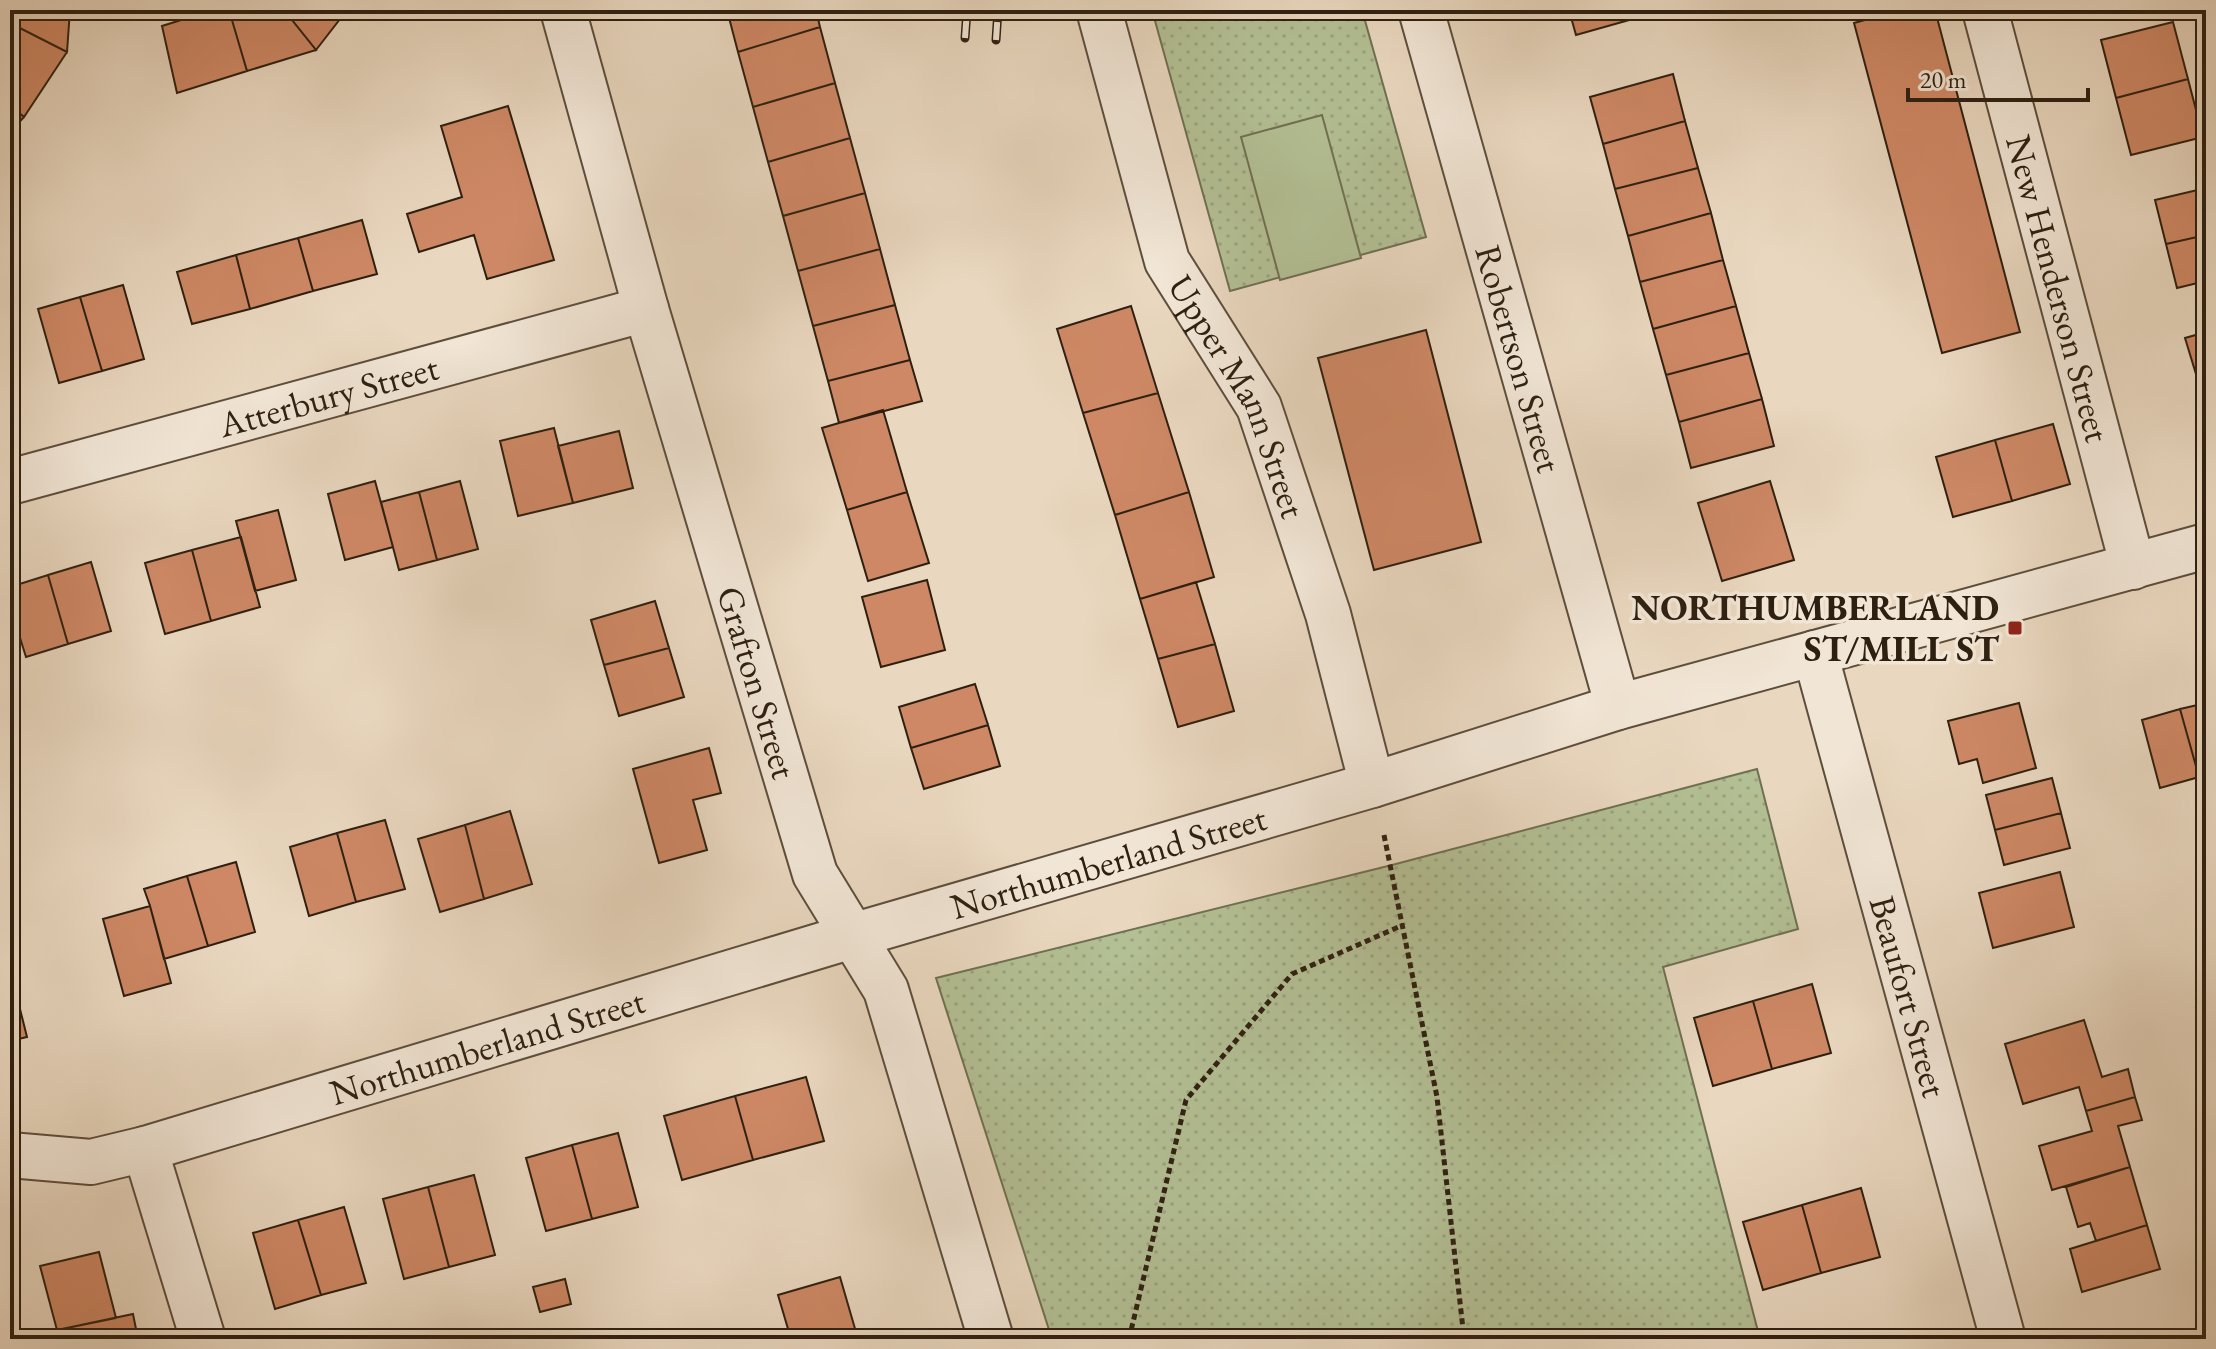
<svg xmlns="http://www.w3.org/2000/svg" width="2216" height="1349" viewBox="0 0 2216 1349" font-family="'EB Garamond',serif">
	<style>
		.park { fill: url(#park-dots); stroke: #707052; stroke-width: 2 }
		.pitch { fill: #b3bf94; stroke: #707052; stroke-width: 2 }
		.building { fill: #ce8865; stroke: #2e2011; stroke-width: 2 }
		.lines { fill: none; stroke-linecap: round; stroke-linejoin: round }
		.minor-casing { stroke: #5d4e3c; stroke-width: 48 }
		.path { stroke: #2e2011; stroke-width: 5; stroke-dasharray: 6 4; stroke-linecap: butt }
		.minor { stroke: #f1e5d5; stroke-width: 44 }
		.rail-casing { stroke: #2e2011; stroke-width: 9 }
		.rail { stroke: #f1e5d5; stroke-width: 6; stroke-dasharray: 18; stroke-linecap: butt }
		.poi-dot { fill: #8f2418; stroke: #f1e5d5; stroke-width: 3 }
		.labels { text-anchor: middle; dominant-baseline: central; stroke-width: 7; stroke-linejoin: round; paint-order: stroke }
		.street-label { font-size: 36px; fill: #2e2011; stroke: #f1e5d5 }
		.poi-label { font-size: 36px; font-weight: bold; fill: #2e2011; stroke: #f1e5d5; text-anchor: end }
	</style>
	<defs>
		<pattern id="park-dots" width="8" height="8" patternUnits="userSpaceOnUse" patternTransform="scale(2)"><rect width="8" height="8" fill="#b3bf94"/><path d="M2 2h.1M6 6h.1" fill="none" stroke="#9aa47f" stroke-width="1.8" stroke-linecap="round"/></pattern>
	</defs>
	<rect width="100%" height="100%" fill="#e9d7bf"/>
	<filter id="stains"><feTurbulence type="fractalNoise" baseFrequency=".0025" numOctaves="4"/><feColorMatrix values="0 0 0 0 .2 0 0 0 0 .09 0 0 0 0 .02 0 0 0 .5 -.17"/></filter>
	<radialGradient id="worn" r=".72"><stop offset=".6" stop-color="#630" stop-opacity="0"/><stop offset="1" stop-color="#630" stop-opacity=".3"/></radialGradient>
	<path class="park" d="M1152,10H1362L1426,237L1230,291Z
		M1757,769L1798,929L1663,967L1760,1339H1052L936,978L1392,865Z"/>
	<path class="pitch" d="M1322,115L1361,258L1280,280L1241,137Z"/>
	<path class="building" d="M10,10H70L67,52L10,23Z
		M213,10H229L247,71L177,93L162,26Z
		M229,10H284L316,50L247,71Z
		M284,10H347L316,50Z
		M727,10H816L820,27L738,52Z
		M1569,10H1646L1647,15L1576,35Z
		M1901,10H1935L2020,332L1942,353L1854,23Z
		M2173,22L2188,79L2116,98L2101,40Z
		M10,23L67,52L24,117L10,105Z
		M820,27L835,83L753,107L738,52Z
		M1673,74L1685,121L1603,144L1590,97Z
		M2188,79L2203,137L2131,155L2116,98Z
		M835,83L850,138L768,162L753,107Z
		M10,105L24,117L10,132Z
		M508,106L554,260L487,279L474,235L419,252L407,214L462,197L441,126Z
		M1685,121L1698,168L1615,189L1603,144Z
		M850,138L865,193L783,216L768,162Z
		M1698,168L1711,213L1628,236L1615,189Z
		M2206,188V235L2166,244L2155,200Z
		M865,193L880,249L798,271L783,216Z
		M1711,213L1723,260L1640,282L1628,236Z
		M362,220L377,274L313,291L298,238Z
		M2206,235V281L2177,288L2166,244Z
		M298,238L313,291L250,309L236,255Z
		M880,249L895,305L813,326L798,271Z
		M236,255L250,309L192,324L177,272Z
		M1723,260L1736,306L1653,329L1640,282Z
		M123,285L144,359L102,371L80,297Z
		M80,297L102,371L59,383L38,309Z
		M895,305L910,360L828,381L813,326Z
		M1131,306L1158,393L1083,413L1057,329Z
		M1736,306L1749,353L1666,375L1653,329Z
		M1426,330L1481,542L1374,570L1318,358Z
		M2206,332V382L2199,384L2185,338Z
		M1749,353L1762,399L1679,422L1666,375Z
		M910,360L922,401L839,423L828,381Z
		M1158,393L1189,492L1115,515L1083,413Z
		M1762,399L1774,446L1691,468L1679,422Z
		M883,410L907,492L847,510L822,428Z
		M2053,424L2070,484L2012,501L1995,440Z
		M554,428L573,503L518,516L500,441Z
		M619,431L633,488L573,503L558,446Z
		M1995,440L2012,501L1953,517L1936,457Z
		M375,481L393,547L345,560L328,494Z
		M460,481L478,549L437,560L419,492Z
		M1770,481L1794,560L1722,581L1698,503Z
		M419,492L437,560L399,570L381,502Z
		M907,492L929,563L868,581L847,510Z
		M1189,492L1214,577L1140,599L1115,515Z
		M278,510L296,580L255,591L236,521Z
		M241,537L260,607L211,621L192,550Z
		M192,550L211,621L165,634L145,563Z
		M91,562L111,631L68,644L48,575Z
		M48,575L68,644L26,657L10,606V587Z
		M927,580L945,650L881,667L862,597Z
		M1196,582L1215,644L1158,659L1140,599Z
		M655,601L669,648L604,665L591,620Z
		M1215,644L1234,711L1178,727L1158,659Z
		M669,648L684,697L619,716L604,665Z
		M975,684L988,725L911,748L899,707Z
		M2019,703L2036,768L1983,783L1977,759L1959,764L1948,721Z
		M2206,703V775L2199,777L2180,709Z
		M2180,709L2199,777L2160,788L2142,720Z
		M988,725L1000,766L924,789L911,748Z
		M709,748L721,793L693,800L707,850L659,863L633,769Z
		M2052,778L2061,813L1995,830L1986,795Z
		M510,811L532,884L484,899L465,825Z
		M2061,813L2070,848L2004,865L1995,830Z
		M385,820L405,889L356,902L337,833Z
		M465,825L484,899L440,912L418,839Z
		M337,833L356,902L309,916L290,847Z
		M236,862L255,932L208,946L187,876Z
		M2060,872L2074,927L1993,948L1979,893Z
		M187,876L208,946L164,959L150,906L144,889Z
		M150,906L171,983L124,996L103,919Z
		M10,969L27,1037L10,1041Z
		M1812,984L1831,1053L1772,1069L1753,1001Z
		M1753,1001L1772,1069L1713,1086L1694,1018Z
		M2206,1005V1040L2196,1008Z
		M2084,1020L2102,1077L2128,1069L2135,1097L2086,1111L2079,1087L2023,1104L2005,1044Z
		M806,1077L824,1141L753,1160L735,1096Z
		M735,1096L753,1160L682,1180L664,1116Z
		M2135,1097L2142,1120L2118,1126L2130,1167L2052,1190L2039,1146L2092,1131L2086,1111Z
		M618,1133L638,1207L592,1219L572,1145Z
		M572,1145L592,1219L546,1231L526,1158Z
		M2130,1167L2147,1225L2096,1241L2090,1223L2078,1227L2066,1187Z
		M474,1175L495,1255L449,1267L428,1187Z
		M428,1187L449,1267L404,1279L383,1199Z
		M1861,1188L1880,1257L1821,1273L1802,1205Z
		M1802,1205L1821,1273L1763,1290L1743,1222Z
		M344,1207L366,1283L321,1295L298,1220Z
		M298,1220L321,1295L275,1309L253,1233Z
		M2147,1225L2160,1269L2082,1292L2070,1249Z
		M99,1252L116,1318L57,1330L40,1266Z
		M840,1277L858,1339H791L778,1295Z
		M565,1279L571,1304L540,1312L533,1287Z
		M133,1314L138,1339H58L57,1330Z"/>
	<g class="lines">
		<defs>
			<g id="minor">
				<path id="s1" d="M563,10L646,309L815,874L886,990L991,1339"/>
				<path id="s2" d="M1099,10L1167,261L1259,407L1328,614L1372,785"/>
				<path id="s3" d="M1421,10L1618,707"/>
				<path id="s4" d="M1985,10L2133,567"/>
				<path id="s5" d="M10,482L646,309"/>
				<path id="s6" d="M1815,653L2003,1339"/>
				<path d="M145,1149L203,1339"/>
				<path id="s7" d="M10,1155L91,1162L145,1149L852,936L1372,785L1618,707L2206,546"/>
			</g>
		</defs>
		<use href="#minor" class="minor-casing"/>
		<path class="path" d="M1384,835L1437,1097L1463,1329L1461,1339
			M1129,1339L1186,1100L1292,974L1403,925"/>
		<use href="#minor" class="minor"/>
		<defs>
			<path id="rail" d="M965,38L967,10
				M996,40L998,10"/>
		</defs>
		<use href="#rail" class="rail-casing"/>
		<use href="#rail" class="rail"/>
	</g>
	<rect class="poi-dot" x="2007" y="620" width="16" height="16" rx="4"/>
	<g class="labels">
		<g class="street-label">
			<text stroke="none"><textPath href="#s4" startOffset="288">New Henderson Street</textPath></text>
			<text stroke="none"><textPath href="#s3" startOffset="362">Robertson Street</textPath></text>
			<text stroke="none"><textPath href="#s5" startOffset="330">Atterbury Street</textPath></text>
			<text stroke="none"><textPath href="#s2" startOffset="414">Upper Mann Street</textPath></text>
			<text stroke="none"><textPath href="#s1" startOffset="700">Grafton Street</textPath></text>
			<text stroke="none"><textPath href="#s7" startOffset="1142">Northumberland Street</textPath></text>
			<text stroke="none"><textPath href="#s6" startOffset="356">Beaufort Street</textPath></text>
			<text stroke="none"><textPath href="#s7" startOffset="494">Northumberland Street</textPath></text>
		</g>
		<g class="poi-label">
			<text x="1999" y="607">NORTHUMBERLAND<tspan x="1999" dy="41">ST/MILL ST</tspan></text>
		</g>
	</g>
	<rect width="2216" height="1349" fill="none" stroke="#e9d7bf" stroke-width="40"/>
	<rect x="12" y="12" width="2192" height="1325" fill="none" stroke="#2e2011" stroke-width="4"/>
	<rect x="20" y="20" width="2176" height="1309" fill="none" stroke="#2e2011" stroke-width="2"/>
	<path d="M1908 88v12h180v-12" fill="none" stroke="#2e2011" stroke-width="4"/>
	<text x="1920" y="88" font-size="24" fill="#2e2011" stroke="#f1e5d5" stroke-width="6" paint-order="stroke">20 m</text>
	<rect width="100%" height="100%" filter="url(#stains)"/>
	<rect width="100%" height="100%" fill="url(#worn)"/>
</svg>
